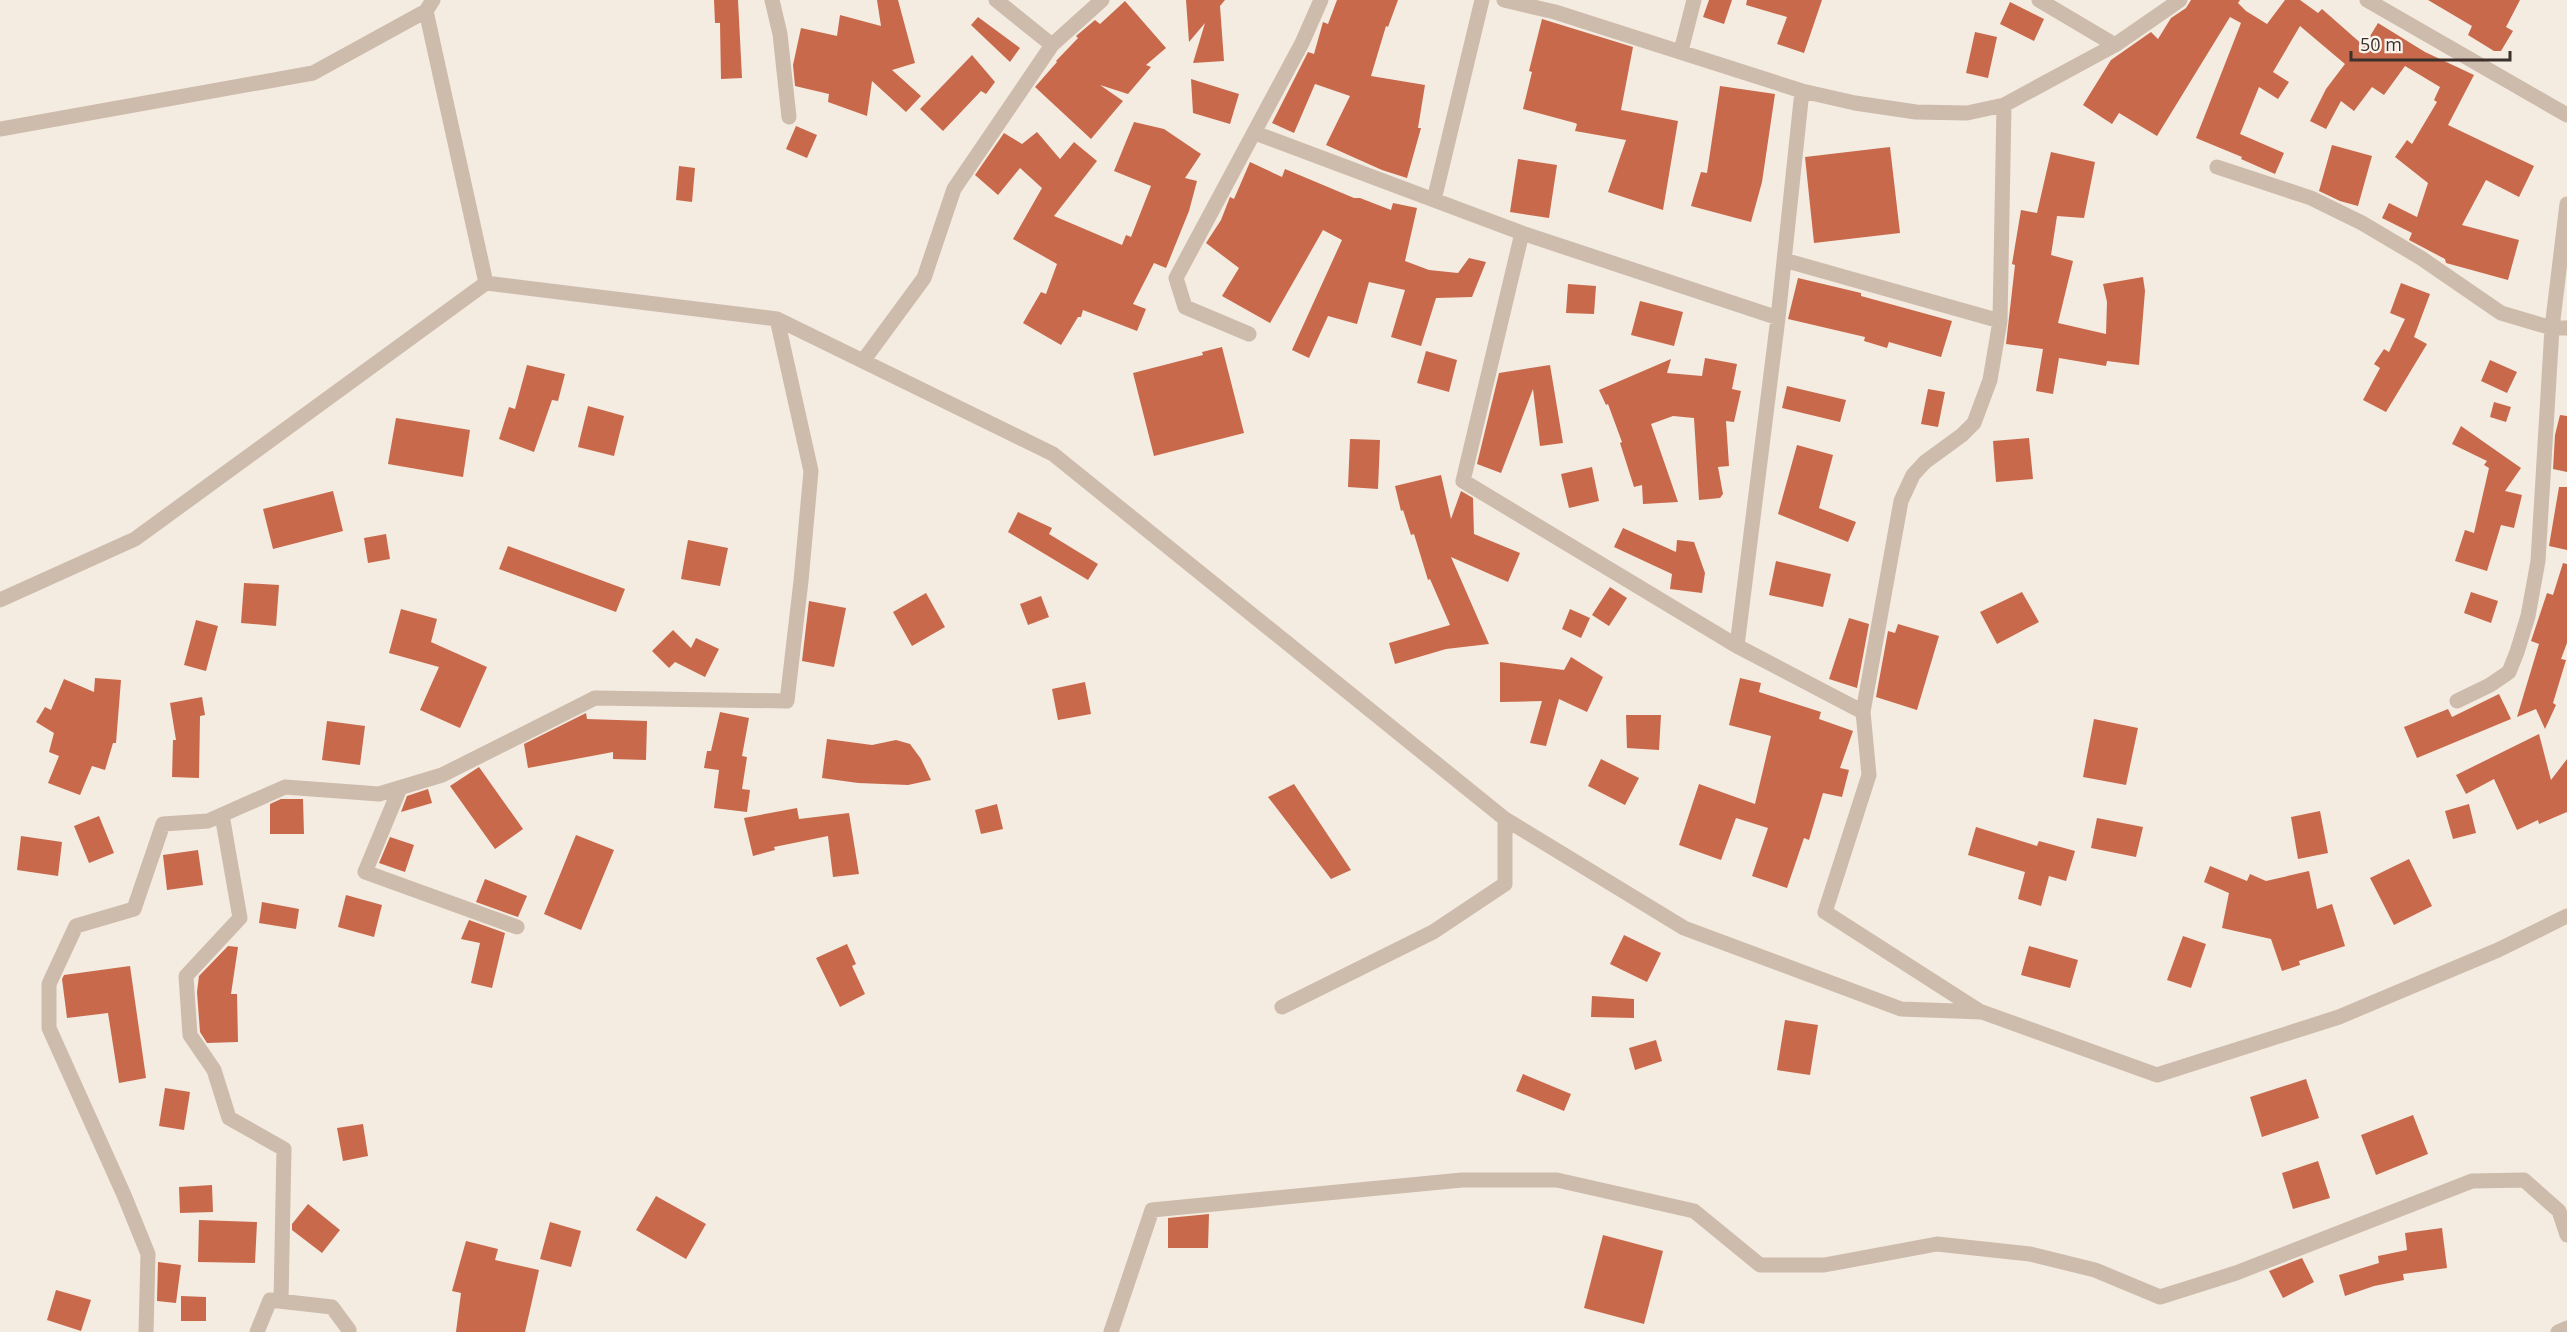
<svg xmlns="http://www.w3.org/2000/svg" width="2567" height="1332" viewBox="0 0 2567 1332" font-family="'Open Sans',sans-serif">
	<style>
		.building { fill: #c8694b }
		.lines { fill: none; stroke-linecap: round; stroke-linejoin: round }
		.minor { stroke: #cdbbac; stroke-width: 15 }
	</style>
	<rect width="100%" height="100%" fill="#f4ebe1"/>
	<path class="building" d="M714,0H738L742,78L721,79L720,23H715Z
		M877,0H898L915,63L892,70L921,96L906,112L872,81L867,116L828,102L829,94L795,86L793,65L801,28L837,36L840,15L881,26Z
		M1186,0H1225L1220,6L1224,61L1193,63L1205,23L1189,42Z
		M1337,0H1398L1388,27L1386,26L1371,76L1425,85L1418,128H1421L1407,178L1382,170L1326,145L1350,96L1315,84L1294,133L1272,123L1308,52L1314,54L1323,22L1328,24Z
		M1709,0H1732L1724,24L1703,17Z
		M1747,0H1822L1804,53L1777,44L1787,17L1746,5Z
		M2191,0H2240L2238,3L2246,11L2267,24L2285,0H2300L2318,13L2322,9L2364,46L2378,23L2425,52L2474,75L2448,125L2534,166L2519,197L2486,180L2462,225L2519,240L2508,280L2446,263L2445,259L2409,240L2412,233L2382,218L2389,203L2417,217L2428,183L2395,157L2407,140L2412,144L2437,102L2434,100L2440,87L2405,66L2384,95L2372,87L2354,111L2341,101L2326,129L2310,121L2326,89L2345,64L2300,26L2273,72L2289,82L2278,99L2259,87L2240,134L2284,153L2275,174L2241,159L2242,157L2196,138L2241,23L2230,17L2157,136L2119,113L2112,124L2083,105L2111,60L2151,32L2158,39L2171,18L2186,8Z
		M2428,0H2520L2506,27L2513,31L2501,51H2494L2468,35L2472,26Z
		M1125,1L1166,48L1146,65L1151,67L1128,94L1100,85L1123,101L1091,139L1035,87L1057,62L1056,61L1078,38L1076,36L1095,20L1100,24Z
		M2010,2L2044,19L2034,41L2000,24Z
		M978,17L1020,48L1010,62L971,25Z
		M1542,19L1633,47L1621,110L1678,121L1663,210L1608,192L1626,140L1575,131L1577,124L1575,123L1523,109L1532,72L1529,71Z
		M1975,32L1997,37L1988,78L1966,73Z
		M972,55L995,82L986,94L981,91L943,131L920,109Z
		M1191,79L1239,94L1230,124L1193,113Z
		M1720,86L1775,94L1762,182L1751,222L1691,206L1701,172L1707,173Z
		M1134,122L1164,129L1201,154L1185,178L1197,181L1189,211L1166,268L1154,263L1133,304L1146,309L1137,331L1083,310L1081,317H1078L1061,345L1023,323L1041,292L1046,294L1057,264L1013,239L1042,188L1020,168L998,195L975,175L1004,133L1022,144L1037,132L1060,159L1074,142L1097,161L1054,216L1122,245L1126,235L1131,237L1151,186L1114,171Z
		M796,126L817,135L807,158L786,149Z
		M2332,145L2372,156L2358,206L2340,201L2319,191Z
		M1890,147L1900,233L1814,243L1805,157Z
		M2051,152L2095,162L2084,218L2057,216L2051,255L2073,261L2058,323L2106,334L2107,302L2103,284L2143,277L2145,291L2139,365L2107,361L2106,366L2059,358L2053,394L2036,391L2043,349L2006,344L2015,265L2012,264L2021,210L2037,213Z
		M1518,159L1557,165L1549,218L1510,212Z
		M1250,162L1282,177L1285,169L1354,198H1360L1391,210L1393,203L1417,208L1405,261L1429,270L1458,273L1469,258L1486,262L1472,297L1436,298L1421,346L1391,337L1405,290L1369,282L1357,324L1328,316L1309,358L1292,350L1342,240L1323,230L1270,323L1222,296L1239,268L1206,243L1221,220L1230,197L1234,199Z
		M679,166L695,168L692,202L676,200Z
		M1798,278L1861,293V296L1952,321L1941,357L1889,342L1887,348L1864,341L1865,337L1788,319Z
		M2401,283L2430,294L2414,337L2427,344L2386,412L2363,400L2380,368L2374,364L2384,349L2389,352L2405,319L2390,313Z
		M1568,284L1596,286L1594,314L1566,313Z
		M1640,301L1683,312L1674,346L1631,335Z
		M1222,347L1244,433L1154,456L1133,373L1203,355L1202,352Z
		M1426,351L1457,360L1449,392L1417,383Z
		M1705,358L1737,364L1732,389L1741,391L1734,422L1726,421L1729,466L1718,467L1723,494L1720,498L1699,500L1694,418L1673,416L1651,424L1678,502L1643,504L1642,485L1634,487L1620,443L1622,442L1608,404L1606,405L1599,390L1671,359L1667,373L1702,376Z
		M2490,360L2517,372L2507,393L2481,381Z
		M527,365L565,374L558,401L552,400L534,452L499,439L509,407L515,409Z
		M1550,365L1563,443L1540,446L1533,389L1501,473L1477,464L1499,373Z
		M1787,386L1846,400L1840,422L1782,408Z
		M1928,389L1945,392L1938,427L1921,424Z
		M2494,402L2511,407L2506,422L2490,417Z
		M588,406L624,416L614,456L578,447Z
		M2560,415L2567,416V472L2553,469L2555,435Z
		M396,418L470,430L463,477L388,464Z
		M2461,426L2521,468L2505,491L2522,495L2514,528L2501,525L2487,571L2455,561L2465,530L2474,533L2489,468L2484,465L2487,461L2452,444Z
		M2029,438L2033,479L1996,482L1993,441Z
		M1350,439L1380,440L1378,489L1348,487Z
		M1797,445L1833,455L1819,508L1856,522L1848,542L1778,514Z
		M1592,467L1599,501L1569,508L1561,474Z
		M1441,475L1451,519L1461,491L1473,498L1474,534L1520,553L1508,582L1451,557L1489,644L1446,649L1395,664L1389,643L1450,625L1430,579L1428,580L1414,534L1411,535L1403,510L1401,511L1395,486Z
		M2559,487H2567V550L2549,546Z
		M333,491L343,531L273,549L263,509Z
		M1018,512L1052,528L1049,534L1098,564L1088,580L1008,532Z
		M1623,528L1676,552L1677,540L1694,542L1705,573L1702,593L1670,589L1672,574L1614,547Z
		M386,534L390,559L368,563L364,538Z
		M688,540L728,548L720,586L681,579Z
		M508,546L625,589L616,612L499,569Z
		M1776,561L1831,574L1823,607L1769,595Z
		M2563,563L2567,564V643L2561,659L2566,660L2553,703L2556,705L2545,729L2536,709L2517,717L2539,644L2531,641L2547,593L2553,595Z
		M244,583L279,585L276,626L241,623Z
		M1610,587L1627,598L1609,626L1592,615Z
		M2022,592L2039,622L1997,644L1980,612Z
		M2471,592L2498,601L2491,623L2464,613Z
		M926,593L945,627L912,646L893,612Z
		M1041,596L1049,617L1028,625L1020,604Z
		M809,601L846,608L834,667L802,661Z
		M401,609L437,619L431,642L487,667L460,728L420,710L439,667L389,653Z
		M1570,609L1590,618L1581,638L1562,629Z
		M1849,618L1869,624L1857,688L1829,679Z
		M196,620L218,626L206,671L184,665Z
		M1898,624L1939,636L1917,710L1876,697L1888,631L1895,633Z
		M673,630L691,648L696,638L719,649L705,677L675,662L669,668L652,651Z
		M1571,657L1603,677L1587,712L1559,699L1546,746L1530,743L1542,701L1500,702V662L1564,670Z
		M95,678L121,680L116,743H113L105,770L92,766L80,795L48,783L59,756L49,752L54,733L36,722L45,707L51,710L64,679L94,692Z
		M1740,678L1761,683L1759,692L1821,712L1819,719L1853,731L1840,768L1849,770L1842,797L1823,793L1809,840L1804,838L1787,888L1752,876L1768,828L1736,818L1721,860L1679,845L1699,784L1755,804L1771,736L1729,725Z
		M1085,682L1091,714L1058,720L1052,689Z
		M2499,694L2511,719L2417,758L2404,727L2448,709L2452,717Z
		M202,697L205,715L200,716L199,778L172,777L173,740H176L170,703Z
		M720,712L749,718L742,756L747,757L742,789L750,790L747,812L714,808L719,770L704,768L707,751H711Z
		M586,713L587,719L647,721L646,760L613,759V752L528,768L524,744Z
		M1626,715H1661L1659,750L1627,748Z
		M2094,719L2138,728L2126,785L2083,777Z
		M327,721L365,726L360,765L322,760Z
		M2539,734L2551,780L2567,759V812L2539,824L2538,820L2517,830L2494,779L2466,794L2456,775Z
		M827,739L872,745L896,740L910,744L921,759L931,780L908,785L858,783L822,778Z
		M1601,759L1639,778L1625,805L1588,786Z
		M479,767L523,829L495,849L450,786Z
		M1294,784L1351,870L1331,879L1268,797Z
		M428,789L432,803L401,812L407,796Z
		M281,799H303L304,834H270V804Z
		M997,804L1003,829L981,834L975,810Z
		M2469,804L2476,833L2453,839L2445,811Z
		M797,808L799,819L849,813L859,874L833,877L828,836L774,847L775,850L753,856L744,818Z
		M2320,811L2328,853L2298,859L2291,817Z
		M99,816L114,853L89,863L74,826Z
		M2097,818L2143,827L2136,857L2091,848Z
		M1976,827L2037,846L2039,841L2075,851L2066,881L2049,876L2041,906L2018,899L2025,872L1968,855Z
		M576,835L614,850L581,930L544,914Z
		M21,836L62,842L58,876L17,870Z
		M390,837L414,845L405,872L379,863Z
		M198,850L203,885L167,890L163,855Z
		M2409,859L2432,906L2394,925L2370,878Z
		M2210,866L2247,881L2250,874L2266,881L2309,871L2317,909L2332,904L2345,946L2299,961L2300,965L2282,971L2271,939L2222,928L2229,893L2204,882Z
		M485,879L527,896L518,917L476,902Z
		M346,895L382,905L374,937L338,927Z
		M262,902L299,909L296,929L259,923Z
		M469,920L505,933L492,988L471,983L480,943L461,939Z
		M1624,935L1661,953L1647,982L1610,964Z
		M2183,936L2206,944L2191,988L2167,980Z
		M847,944L856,964L852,966L865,994L840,1007L816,958Z
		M228,946L238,947L231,994H237L238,1042L207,1043L200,1032L197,992L199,976Z
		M2029,946L2078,960L2070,988L2021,975Z
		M130,966L146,1078L119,1083L108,1013L67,1018L62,979L64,975Z
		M1592,996L1634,999V1018L1591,1017Z
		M1785,1020L1818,1025L1810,1075L1777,1070Z
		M1656,1040L1662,1061L1635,1070L1629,1048Z
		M1523,1074L1571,1094L1564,1111L1516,1091Z
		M2306,1079L2319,1118L2262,1137L2250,1097Z
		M165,1088L190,1092L184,1130L159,1126Z
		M2413,1115L2428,1154L2376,1175L2361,1135Z
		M363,1124L368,1156L343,1161L337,1128Z
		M2318,1161L2330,1198L2293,1209L2282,1173Z
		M212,1185L213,1212L180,1213L179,1187Z
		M656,1196L706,1224L686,1259L636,1230Z
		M308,1204L340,1230L322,1253L292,1230V1224Z
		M1209,1214L1208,1248H1168V1218Z
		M199,1220L257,1222L255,1263L198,1262Z
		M550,1222L581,1231L571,1267L540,1259Z
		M2442,1228L2447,1268L2403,1274L2404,1280L2374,1286L2345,1296L2339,1275L2379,1263L2378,1256L2407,1250L2405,1233Z
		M1603,1235L1663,1251L1644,1324L1584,1308Z
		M466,1241L498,1249L495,1260L539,1270L525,1332H456L461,1293L452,1291Z
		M2302,1258L2314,1282L2283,1298L2269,1271Z
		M158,1262L181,1265L176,1303L157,1301Z
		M56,1290L91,1300L81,1331L47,1320Z
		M181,1296L206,1297V1321H181Z"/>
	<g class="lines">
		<path class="minor" d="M772,0L780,34L789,117
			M996,0L1052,45L1102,0
			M1482,0L1434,200L1522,233
			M1504,0L1555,12L1802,91L1855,103L1916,112L1967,113L2004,105L2115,45L2180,0
			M2039,0L2115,45
			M2367,0L2567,115
			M426,11L486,283L777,319L1053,454L1505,819
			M1681,51L1694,0
			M0,129L313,73L426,11L433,0
			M1255,133L1434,200
			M2217,167L2311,198L2362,223L2421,258L2501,313L2552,328H2567
			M1784,260L2000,321
			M1778,318L1522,233L1463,481L1737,646L1778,318L1802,91
			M1249,334L1185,307L1176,278L1302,43L1321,0
			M863,361L924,278L954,189L1052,45
			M0,600L135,539L486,283
			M1737,646L1863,712
			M2457,701L2490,685L2509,672L2517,652L2528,616L2538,561L2552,328L2567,204
			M400,788L365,872L517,927
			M222,815L240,918L186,976L190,1035L214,1070L229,1118L284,1149L281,1301
			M1282,1007L1433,932L1505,884V819L1684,928L1901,1009L1982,1012L2157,1075L2339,1017L2498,950L2567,916
			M1981,1012L1825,912L1869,775L1863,712L1901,501L1913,475L1925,462L1962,435L1974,423L1990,380L2000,321L2004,105
			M146,1332L148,1254L124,1195L49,1028V984L76,926L134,909L163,824L208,821L285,787L379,794L442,775L595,698L787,701L801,581L811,471L777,319
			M257,1332L270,1300L332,1307L349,1330
			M1111,1332L1152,1210L1462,1180H1557L1694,1211L1760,1265H1824L1937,1244L2030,1254L2095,1270L2160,1297L2236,1273L2472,1181L2524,1180L2559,1211L2567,1235
			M2558,1332L2567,1328"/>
	</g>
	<path d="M2351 51v9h159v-9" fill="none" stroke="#3b302b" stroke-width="3"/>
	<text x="2360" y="51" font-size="18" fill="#3b302b" stroke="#fbf5ee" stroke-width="4.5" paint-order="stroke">50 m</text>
</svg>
